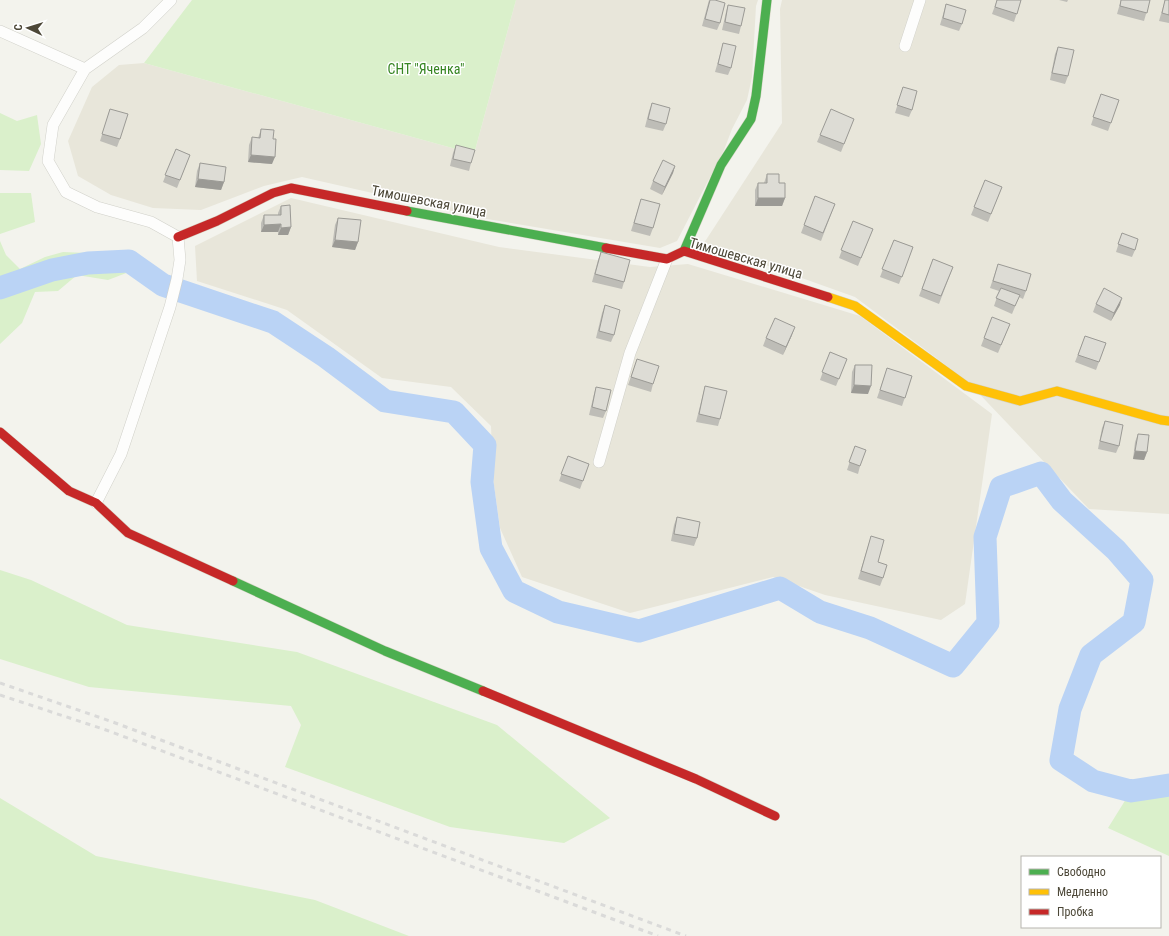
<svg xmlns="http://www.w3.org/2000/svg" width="1169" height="936" viewBox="0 0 1169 936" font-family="'Roboto Condensed',sans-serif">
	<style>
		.residential { fill: #e8e6da }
		.green { fill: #daf0cb }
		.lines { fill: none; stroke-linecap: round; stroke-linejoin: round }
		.river { stroke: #bad3f5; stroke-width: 23 }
		.street-casing { stroke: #d1d1ca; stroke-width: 12 }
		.fast-casing { stroke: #d4d2c3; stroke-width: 10 }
		.slow-casing { stroke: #d4d2c3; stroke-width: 10 }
		.jam-casing { stroke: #d4d2c3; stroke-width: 10 }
		.street { stroke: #fdfdfc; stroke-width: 11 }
		.fast { stroke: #4caf50; stroke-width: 9 }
		.slow { stroke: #ffc107; stroke-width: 9 }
		.jam { stroke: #c62828; stroke-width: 9 }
		.rail { stroke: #dadad9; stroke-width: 3; stroke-dasharray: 5 5; stroke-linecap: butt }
		.wall { fill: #bebdb7 }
		.shaded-wall { fill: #9b9a95 }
		.building { fill: #dddcd5; stroke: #9b9a95 }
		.labels { text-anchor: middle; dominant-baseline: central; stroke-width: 3; stroke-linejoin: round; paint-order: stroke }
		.park-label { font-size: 14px; fill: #368522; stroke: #fff }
		.street-label { font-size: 14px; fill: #4c4737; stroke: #fff }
	</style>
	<rect width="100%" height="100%" fill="#f3f3ed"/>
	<path class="residential" d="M516,0H758L756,6L752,77L747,100L732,129L724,150L677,241L660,248L487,219L302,177L264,186L201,210L153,208L111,195L78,176L68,141L92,87L119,65L144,63L474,154Z
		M782,0H1169V514L1089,509L967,381L855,297L704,243L782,123L780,9Z
		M291,198L499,247L650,267L688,264L860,316L992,414L965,604L941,620L825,595L773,577L630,613L522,577L500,528L493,478L491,426L451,387L382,378L287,310L197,281L195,246Z"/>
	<path class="green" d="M192,0H516L474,154L144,63Z
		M0,113L17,121L37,115L41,144L29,171L0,170Z
		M0,193H31L35,222L0,234Z
		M0,241L6,255L20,269L45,257L63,252L88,253L129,272L108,280L77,275L58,291L35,292L22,323L0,344Z
		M0,570L31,580L127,625L297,652L497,725L610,818L564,843L450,827L285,767L301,725L291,706L89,687L0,659Z
		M1169,785V856L1108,828L1131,791Z
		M0,798L96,856L315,900L409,936H0Z"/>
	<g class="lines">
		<path class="river" d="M0,288L52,270L88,263L129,261L163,285L273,322L326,357L385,401L454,412L485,445L482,482L491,548L514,591L558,612L639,631L780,588L820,612L870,628L953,666L988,623L985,537L1001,487L1041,473L1062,501L1116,550L1142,580L1134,622L1091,655L1070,709L1061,760L1093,781L1131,791L1169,785"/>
		<defs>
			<path id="street" d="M0,31L85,69
				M905,46L920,0
				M599,462L630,353L667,259
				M96,503L121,454L170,307L177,279L180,260L178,237L151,222L97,207L66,192L48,161L53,125L85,69L143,28L171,0"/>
			<path id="fast" d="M407,211L606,248
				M684,251L721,165L751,119L756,96L767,0
				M233,581L385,651L483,691"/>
			<path id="slow" d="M828,297L855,306L966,386L1020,401L1057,391L1161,420L1169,421"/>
			<path id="jam" d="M178,237L217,221L273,193L291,188L407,211
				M606,248L667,259L684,251L828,297
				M0,432L69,491L96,503L128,533L233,581
				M483,691L696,779L775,816"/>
		</defs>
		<use href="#street" class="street-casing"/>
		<use href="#fast" class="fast-casing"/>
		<use href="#slow" class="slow-casing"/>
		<use href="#jam" class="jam-casing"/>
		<use href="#street" class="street"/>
		<use href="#fast" class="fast"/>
		<use href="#slow" class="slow"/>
		<use href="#jam" class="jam"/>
		<path class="rail" d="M0,683L110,721L686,936
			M0,695L106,730L658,936"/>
	</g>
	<path class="wall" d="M709,0L720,23L717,30L702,26Z
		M997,0H1021L1014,22L992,14Z
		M1059,0H1068L1067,2Z
		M1121,0H1150L1144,21L1117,14Z
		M1165,0H1169V23L1159,21Z
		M946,4L962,24L959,31L940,25Z
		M728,5L741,26L739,34L722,30L726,12Z
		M723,43L731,68L728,75L715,72L721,51Z
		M1058,47L1068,76L1065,84L1050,80L1055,54Z
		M903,87L912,110L909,117L895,113Z
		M1101,94L1119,100L1108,131L1091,125Z
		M652,103L666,124L663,131L645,127L649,111Z
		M110,109L120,139L117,147L100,141Z
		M854,119L841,152L817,142L820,135Z
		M261,129L273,139L272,164L248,162L249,145L252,137L258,138Z
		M456,145L471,163L469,171L450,166L453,153Z
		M176,149L190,155L177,188L163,182Z
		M200,163L224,182L221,190L195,187L197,171Z
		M675,166L673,173L662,195L650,189L653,181Z
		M767,174L779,183L785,198L782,206H755V190L758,183H764Z
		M985,180L1002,187L988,222L971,215Z
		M815,196L835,204L821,241L801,233Z
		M641,199L653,228L650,236L631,231Z
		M281,206L291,227L288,235H278V232H261V223L264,215H278V213Z
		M338,218L358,242L355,250L332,247L335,225Z
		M853,221L873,229L858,266L839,258Z
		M1122,233L1135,250L1132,257L1116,252Z
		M894,240L913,247L899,284L880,277Z
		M601,252L624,282L622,289L592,282L598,260Z
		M933,259L953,267L939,304L919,296Z
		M998,264L1026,291L1023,299L1019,297L1012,314L994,306L999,291L990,288Z
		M1096,304L1120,305L1111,321L1093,312Z
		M605,305L614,335L611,342L596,338L602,313Z
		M1010,324L998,353L981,346L984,338Z
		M792,335L783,355L763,346L766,338Z
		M1085,336L1106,343L1096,370L1075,362Z
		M830,352L847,359L836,386L820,380Z
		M637,359L653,384L651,392L628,385Z
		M855,365L868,394L851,393L852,372Z
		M887,368L912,376L902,406L877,398Z
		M705,386L720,419L718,426L696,422Z
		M596,387L606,411L603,418L589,415L594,394Z
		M1105,421L1119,446L1116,453L1098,449L1102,428Z
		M1138,434L1147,452L1144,460L1133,459L1135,442Z
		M855,446L860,466L858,474L847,470Z
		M568,456L589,464L580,489L559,481Z
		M677,517L697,538L694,546L671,541L674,525Z
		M871,536L878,562L883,578L880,586L858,579Z"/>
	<path class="shaded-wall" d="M251,155L275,157L272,164L248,162Z
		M675,166L673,173L662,195L665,187Z
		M198,179L224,182L221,190L195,187Z
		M758,198H785L782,206H755Z
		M281,224L278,232H261L264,225Z
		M291,227L288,235H278L281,228Z
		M335,240L358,242L355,250L332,247Z
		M1122,298L1120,305L1111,321L1114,313Z
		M795,327L792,335L783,355L786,347Z
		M854,385L871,386L868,394L851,393Z
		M1135,451L1147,452L1144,460L1133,459Z"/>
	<path class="building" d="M710,0H715L725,3L720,23L705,19Z
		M997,0H1021L1017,14L995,7Z
		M1121,0H1150L1147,13L1120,6Z
		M1165,0H1169V15L1162,13Z
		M946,4L966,10L962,24L943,18Z
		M728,5L745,8L741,26L725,22Z
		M723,43L736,46L731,68L718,64Z
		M1058,47L1074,50L1068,76L1052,73Z
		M903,87L917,91L912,110L897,105Z
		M1101,94L1119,100L1111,123L1093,117Z
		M652,103L670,108L666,124L648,119Z
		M110,109L128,114L120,139L102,134Z
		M831,109L854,119L844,144L820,135Z
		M261,129L274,130L273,139H276L275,157L251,155L252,137L260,138Z
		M456,145L475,150L471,163L453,159Z
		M176,149L190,155L180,180L165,175Z
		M663,160L675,166L665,187L653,181Z
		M200,163L226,167L224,182L198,179Z
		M767,174H779V183H785V198H758V183H767Z
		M985,180L1002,187L991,214L974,207Z
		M815,196L835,204L823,233L804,225Z
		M641,199L660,204L653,228L634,223Z
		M290,205L291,227L281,228V224L264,225V215H281V206Z
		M338,218L361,220L358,242L335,240Z
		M853,221L873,229L861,258L841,250Z
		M1122,233L1138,239L1135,250L1118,244Z
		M894,240L913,247L902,277L882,269Z
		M601,252L630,260L624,282L595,274Z
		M933,259L953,267L941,296L922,289Z
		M998,264L1031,274L1026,291L993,281Z
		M1001,288L1020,295L1015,306L996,298Z
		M1104,288L1122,298L1114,313L1096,304Z
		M605,305L620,310L614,335L599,331Z
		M992,317L1010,324L1001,345L984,338Z
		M775,318L795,327L786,347L766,338Z
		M1085,336L1106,343L1099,362L1078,355Z
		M830,352L847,359L839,379L822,372Z
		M637,359L659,366L653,384L631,377Z
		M855,365H872L871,386L854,385Z
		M887,368L912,376L905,398L880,390Z
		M705,386L727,391L720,419L699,414Z
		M596,387L611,390L606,411L592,407Z
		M1105,421L1123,425L1119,446L1100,441Z
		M1138,434L1149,435L1147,452L1135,451Z
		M855,446L866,450L860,466L849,462Z
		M568,456L589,464L583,481L561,474Z
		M677,517L700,522L697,538L674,534Z
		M871,536L884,540L878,562L887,565L883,578L861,571Z"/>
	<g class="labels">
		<g class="park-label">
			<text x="426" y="69">СНТ "Яченка"</text>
		</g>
		<g class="street-label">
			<text transform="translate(429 201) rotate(11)">Тимошевская улица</text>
			<text transform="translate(746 258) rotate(16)">Тимошевская улица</text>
		</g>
	</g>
	<rect x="1021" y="856" width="140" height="72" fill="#ffffff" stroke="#b7b5af"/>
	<rect x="1029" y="869" width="20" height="6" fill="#4caf50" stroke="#b7b5af"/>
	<text x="1057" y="876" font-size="12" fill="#4c4737">Свободно</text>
	<rect x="1029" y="889" width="20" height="6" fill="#ffc107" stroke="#b7b5af"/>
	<text x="1057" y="896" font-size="12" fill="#4c4737">Медленно</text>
	<rect x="1029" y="909" width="20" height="6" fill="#c62828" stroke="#b7b5af"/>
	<text x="1057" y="916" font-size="12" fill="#4c4737">Пробка</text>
	<g transform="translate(28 28) rotate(274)" stroke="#ffffff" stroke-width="3" paint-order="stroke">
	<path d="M0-3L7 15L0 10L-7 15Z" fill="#4c4737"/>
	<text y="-6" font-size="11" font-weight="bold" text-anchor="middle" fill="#4c4737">С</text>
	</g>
</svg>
